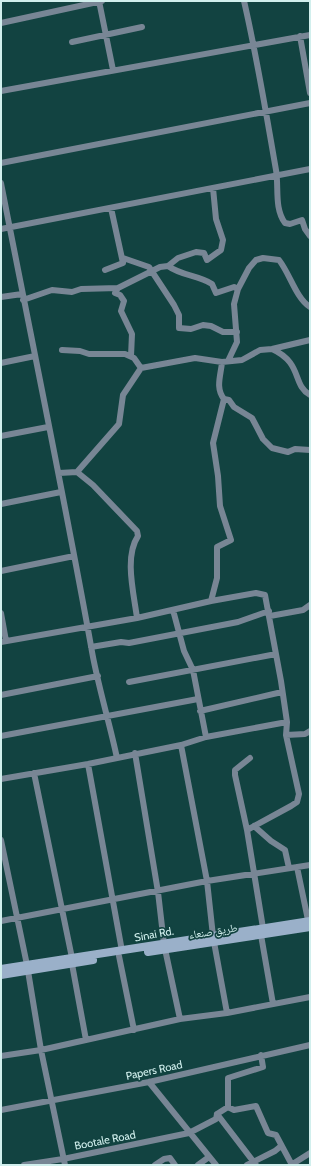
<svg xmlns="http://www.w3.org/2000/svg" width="311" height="1166" viewBox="0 0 311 1166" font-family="Cabin,'Noto Naskh Arabic',sans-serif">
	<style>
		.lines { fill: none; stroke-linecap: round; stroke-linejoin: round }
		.street { stroke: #788695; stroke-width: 6 }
		.secondary { stroke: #9ab0c9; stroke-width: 8 }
		.labels { text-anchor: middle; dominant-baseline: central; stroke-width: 3.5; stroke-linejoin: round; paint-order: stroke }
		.street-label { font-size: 11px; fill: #d1efed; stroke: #124341 }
	</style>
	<rect width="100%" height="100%" fill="#124341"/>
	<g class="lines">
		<path class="street" d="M99,1L113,70
			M244,1C257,57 266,113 276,170C279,187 274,208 285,223L290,224L302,220L305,229L310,236
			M1,23L102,1
			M300,36L310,93
			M72,42L142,27
			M1,91L310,35
			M1,163L310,103
			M1,183C31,337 63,491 91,646C97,683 109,720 117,758
			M1,229L310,169
			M123,258L149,267L174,305L179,315V328L191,329L203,325L211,326L223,332H237
			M168,266C182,276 198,275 212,284L216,293L234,287L238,289
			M105,270L123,263L111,208
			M118,288L115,293L120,295L124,301L121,311L132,334L131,356
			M1,297L22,294
			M23,300L52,290L72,292L81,289L118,288L160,267L168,266L178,258L196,252L204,253L207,260L221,250L223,240L216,219L213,188
			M272,349C303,363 292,385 310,395
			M228,361L237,342L234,304L238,289L249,268L256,260L263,258L279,260C290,274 296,298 310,307
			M1,363L35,356
			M141,368L195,358L222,362L242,360L260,350L272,349L310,340
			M224,399L229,400L234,407L252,418L263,439L272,448L288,452L295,449L310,450
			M1,436L48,427
			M77,472L93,485L137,531L138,536C124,557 134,594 137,618
			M59,473L77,472L119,424L123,395L141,368L134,358L125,354H89L80,351L62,350
			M1,504L61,492
			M1,571L74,556
			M211,601L217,578V547L231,540L220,506L218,476L213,443L224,399C215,388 221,375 222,362
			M173,610L184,651L193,670L206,737
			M1,613L6,641
			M270,616L303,610L310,605
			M1,642L137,618L211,601L256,593L265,595L281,681L287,722L286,735L299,794L297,802L291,806L247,830
			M91,647L121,642L129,643L238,622L269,611
			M129,682L276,654
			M1,695L98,676
			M200,711L282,692
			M286,735L305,734L310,731
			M1,736L198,699
			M181,745L207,881L213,936
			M135,753L158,892L164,944
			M250,758L235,770V775L247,830L263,928
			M88,764L122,951
			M34,773L72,958
			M1,779L88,764L181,745L206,737L287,722
			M254,826L271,841L285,850L289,868
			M1,840L27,965
			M297,867L309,925
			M1,921L207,881L310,865
			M261,935L273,1004
			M214,942L227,1013
			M165,949L180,1019
			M119,956L134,1030
			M72,964L86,1040
			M28,971L41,1050L65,1165
			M1,1056L41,1050L180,1019L227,1013L310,997
			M149,1082L216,1165
			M228,1107V1078L263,1067L261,1055
			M1,1110L149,1082L310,1045
			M217,1114L256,1165
			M24,1165L63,1159L189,1133L216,1119L217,1114L228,1107L234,1110L256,1106L268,1133L276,1135L292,1165
			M155,1165L164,1159L170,1158L175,1165
			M198,1165L209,1157
			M247,1165L275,1151L281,1146
			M291,1165L310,1153"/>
		<path class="secondary" d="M148,952L310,927
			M1,969L310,921
			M1,975L93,960"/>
	</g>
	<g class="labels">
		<g class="street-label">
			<text transform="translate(213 931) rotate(-9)">طريق صنعاء</text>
			<text transform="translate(154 934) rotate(-10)">Sinai Rd.</text>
			<text transform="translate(154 1070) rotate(-12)">Papers Road</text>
			<text transform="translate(105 1140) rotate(-11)">Bootale Road</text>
		</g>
	</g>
	<rect width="311" height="1166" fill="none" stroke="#d1efed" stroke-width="4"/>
</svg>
